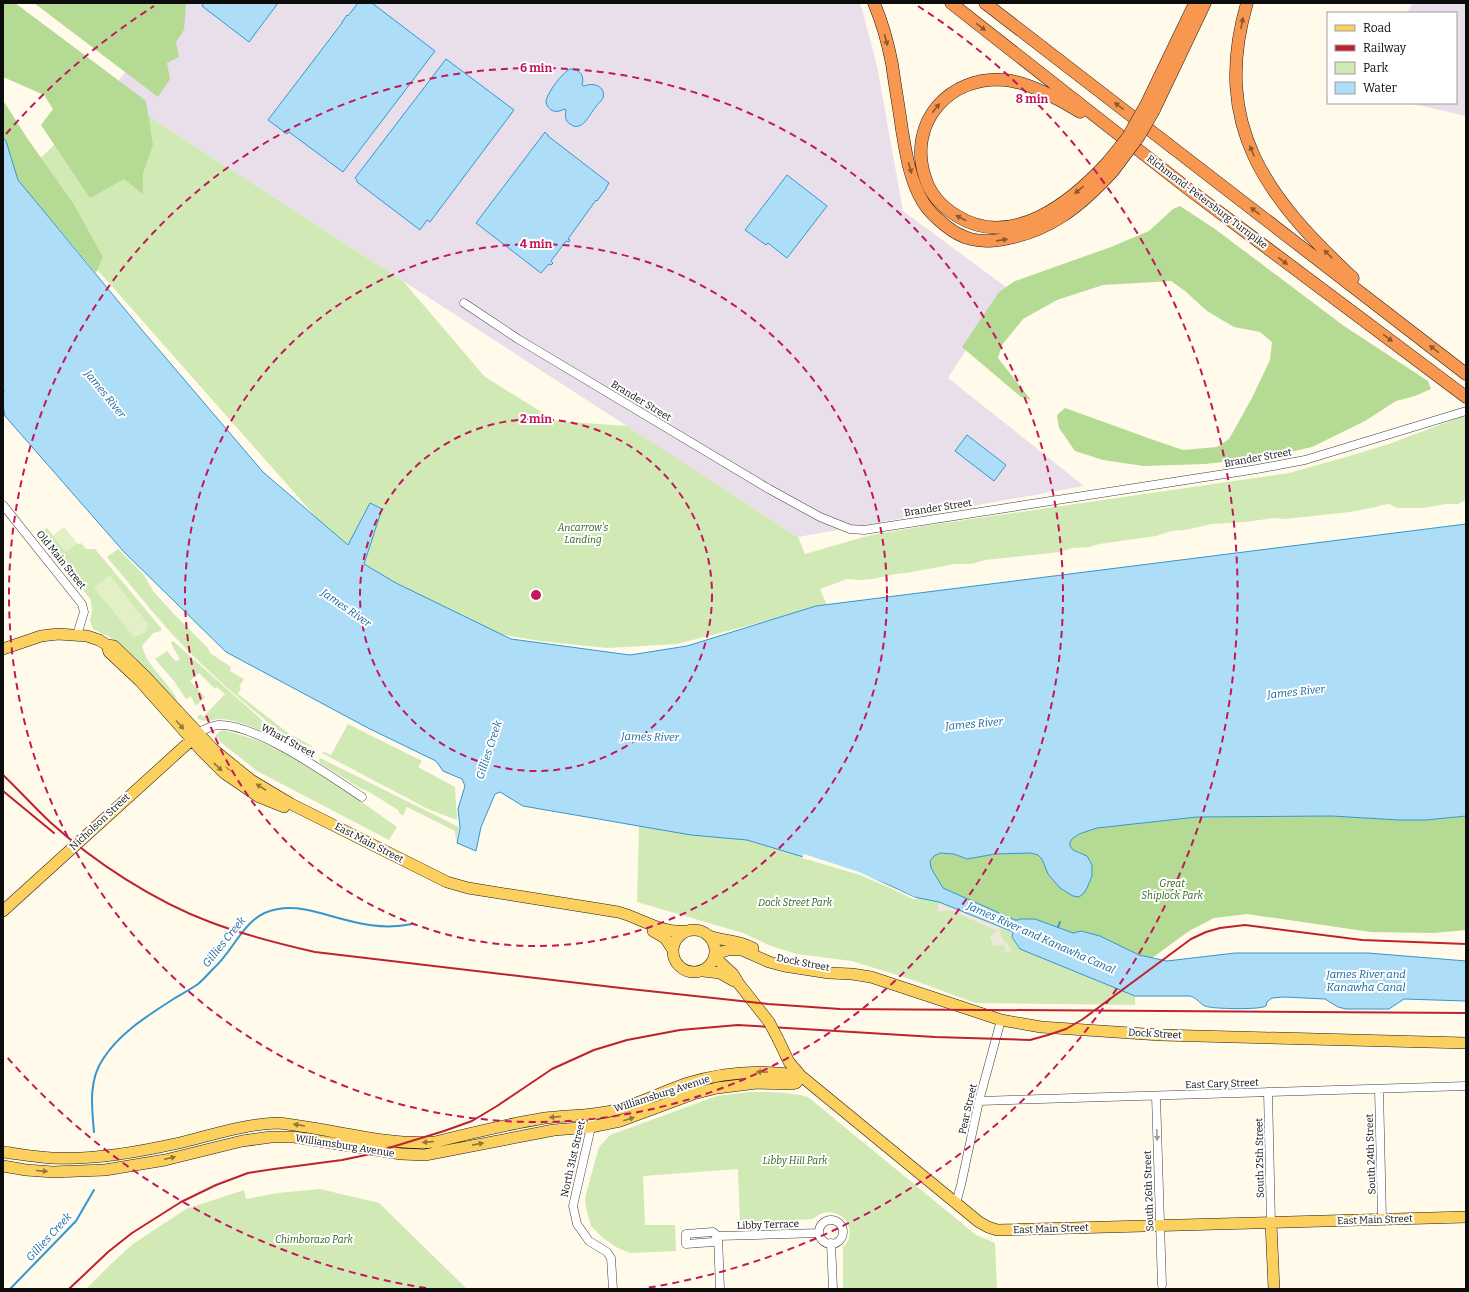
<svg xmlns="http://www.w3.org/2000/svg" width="1469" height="1292" viewBox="0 0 1469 1292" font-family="Bitter,serif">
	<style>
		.industrial { fill: #e9dfeb }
		.green { fill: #d1e9b4 }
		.forest { fill: #b5da93 }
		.pitch { fill: #e3f0c6 }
		.plaza { fill: #eee8da }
		.water { fill: #aedef7; stroke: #3496d0 }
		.pier { fill: #fffaea }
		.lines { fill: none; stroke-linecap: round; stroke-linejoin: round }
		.stream { stroke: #3496d0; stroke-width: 2 }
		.minor-casing { stroke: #3f3f3f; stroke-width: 9 }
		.major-casing { stroke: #1d1d1d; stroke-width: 12 }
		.highway-casing { stroke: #1d1d1d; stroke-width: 13 }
		.minor { stroke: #fff; stroke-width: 8 }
		.major { stroke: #fbd05e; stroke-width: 11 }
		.highway { stroke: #f79750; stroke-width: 12 }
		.rail { stroke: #be222e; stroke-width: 2 }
		.major-bridge-casing { stroke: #1d1d1d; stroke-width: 12; stroke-linecap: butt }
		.highway-bridge-casing { stroke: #1d1d1d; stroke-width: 13; stroke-linecap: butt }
		.major-bridge { stroke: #fbd05e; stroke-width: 11 }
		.highway-bridge { stroke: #f79750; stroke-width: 12 }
		.oneway { fill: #8d5831 }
		.oneway2 { fill: #8f7839 }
		.oneway3 { fill: #9e9e9e }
		.ring { fill: none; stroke: #c2185b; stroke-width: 2; stroke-dasharray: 7 5 }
		.labels { text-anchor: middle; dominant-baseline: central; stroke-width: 4; stroke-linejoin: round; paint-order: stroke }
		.street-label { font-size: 10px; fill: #0c0c0c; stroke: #fff }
		.park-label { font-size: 10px; font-style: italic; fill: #2d641b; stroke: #fff }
		.water-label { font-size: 11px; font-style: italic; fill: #13669f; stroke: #fff }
		.centre { fill: #c2185b; stroke: #fff; stroke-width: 2 }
		.ring-label { font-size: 12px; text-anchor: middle; font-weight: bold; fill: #c2185b; stroke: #fff; stroke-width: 4; stroke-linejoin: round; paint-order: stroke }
	</style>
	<rect width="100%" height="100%" fill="#fffaea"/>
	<path class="industrial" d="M181,3H859L862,9L877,66L903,211L1006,287L948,378L1084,486L798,537L110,91Z
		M1413,3H1466V116L1409,103H1456V13H1407Z"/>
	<path class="green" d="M110,91L403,281L485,377L556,421L627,426L798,537L805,554L871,535L924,526L1289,473L1346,457L1389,444L1466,415V500L1458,504H1445L1424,508H1397L1389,504L1382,505L1376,507L1350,512L1285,519L1273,518L1245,522L1212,524L1185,530L1171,531L1156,536L1099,544L1090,547L1072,548L1060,552L985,560L971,564H955L906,573L895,574L873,579L860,580L847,579L820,589L827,605L677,644L607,648L540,641L477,630L396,583L364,564L382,509L370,503L348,545L322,524L18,180Z
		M47,528L66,552L77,543L79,544L81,543L86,549H95L161,628V631L153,633L142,646C147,667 168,681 178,701L175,699L123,647L108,636L93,629L90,620L92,611L91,600L40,537V533Z
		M118,549L144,575L153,591L173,613L208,648L210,653L231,667L230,671L244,679L239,687L241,688L238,694L288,733L312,746V747C290,741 270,724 253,710C217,680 182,647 152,611C137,593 122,575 107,557Z
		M173,641L280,736L309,753L305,755C279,741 254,723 223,719C214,718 205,724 197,718L200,714L203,717L225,694L217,687L215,689L199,673L190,681L205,697L196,706L191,696L186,699L174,681L155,659L167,651L175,661L180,660L171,643Z
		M348,724L422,761L418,767L455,787L457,820L428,809L322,753L325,752L331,755Z
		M224,730L260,741L284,752L335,783L397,827L389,840L257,771L219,741V738H215C217,733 219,731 224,730Z
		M320,758L459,827L456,842L455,831L407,807L403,816L400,814L398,810L371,793L360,788L320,763L319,760Z
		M639,826L691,835L747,840L860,874L891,886L914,897L939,902L1011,931L1020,949L1135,996V1005L975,1003L913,980L852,961L797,954L771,946L743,933L637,902Z
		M750,1092C769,1092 789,1092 808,1097L976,1235L995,1243L997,1289H843V1248C863,1227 835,1199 813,1219L740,1223L738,1169L643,1176L645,1225H675L676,1251L630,1253L616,1247L603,1238L591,1226L586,1208L585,1198L599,1147L610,1135L717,1096Z
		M320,1189L379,1203L467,1289H86L111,1264L133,1244L186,1209L244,1190L246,1199L278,1193Z"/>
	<path class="forest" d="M3,3H15L146,101L153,145L143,173V194L124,179L90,198L41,125L53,109L44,95L3,77Z
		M34,3H186L184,30L176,42L179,57L167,63L170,79L158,97Z
		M3,100L27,138L73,203L103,257L96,273L18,180L6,141L3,138Z
		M1180,206L1215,229L1344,326L1428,381L1431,389L1415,396L1396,401L1365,421L1312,447L1268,457L1205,464L1144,466L1103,460L1075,451L1059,428L1057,415L1065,408L1148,438L1183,450L1217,447L1229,439L1252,398L1270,360L1272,342L1260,332L1234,327L1207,311L1185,291L1171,281L1103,285L1057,300L1023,319L1002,345L998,358L1031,400L1021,397L962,347L999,292L1015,281L1111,247L1149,231L1173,209Z
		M1332,816L1399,820H1426L1466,816V930L1434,933L1371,932L1247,914L1214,918L1189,931L1152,958L1139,955L1100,936L1081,931L1073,933L1015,920L947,891L943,888L931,868L930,861L934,856L940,853L954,854L967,859L995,854L1031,853L1038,855L1042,859L1048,874L1060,888L1083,894L1092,876V865L1079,852L1073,850L1070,846V842L1072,839L1079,834L1097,828L1197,817Z"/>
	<path class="pitch" d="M64,527L77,543L66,552L53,535Z
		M110,575L148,624L146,632L134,637L94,588Z"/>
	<path class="plaza" d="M939,902L1001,927L999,932L1004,942L1006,941L1011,951L1005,952L1006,949L1004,945L993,946L990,936L997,931L950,910L940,912L937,911Z"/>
	<path class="water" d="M204,3H278L249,42L202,6Z
		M358,3H372L435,51L343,172L289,132L287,134L268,120L342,23V22L347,15L348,16Z
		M446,59L514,110L430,222L427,220L420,230L357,182V180L355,178Z
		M570,69C580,69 585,76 582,85L584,86C593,82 606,86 603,98C601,102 597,104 595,108C589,115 582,133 570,124C565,121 565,116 566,110L564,109C556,114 548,111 546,102C546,94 563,72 570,69Z
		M545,132L548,135V136L609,183L606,188V189L597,201L596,200L568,239L570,240L569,242L566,241L551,261L553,263L551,265L549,264L541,273L476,223Z
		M3,138L6,141L18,180L142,330L263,472L348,545L370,503L382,509L364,564L396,583L511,639L630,655L687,646L816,606L1466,524V816L1426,820H1399L1332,816L1197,817L1097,828L1079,834L1072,839L1070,842V846L1073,850L1087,856L1092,865V876L1087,888L1083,894L1079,897L1073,896L1060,888L1048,874L1042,859L1038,855L1031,853L995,854L967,859L954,854L940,853L934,856L930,861L931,868L943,888L1015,920H1018L1020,919H1035L1073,933L1081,931L1100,936L1139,955L1167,961L1235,953H1368L1466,961V1001L1404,999L1389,1009H1346L1338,1007L1325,999L1284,997L1272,998L1267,1002L1266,1006C1261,1010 1211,1009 1205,1006C1199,1003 1197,998 1190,996H1135L1020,949L1012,937L1013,933L1011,931L939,902L914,897L891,886L860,874L747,840L691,835L523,806L500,792L495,794L481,827L476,851L457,843L460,828L458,809L465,786L462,779L443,771L436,761L368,728L226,652L124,552L5,416C3,407 2,399 4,391L3,389Z
		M787,175L827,206L787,258L768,243L766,245L745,230Z
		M967,435L1006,465L994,481L955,451Z"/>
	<path class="pier" d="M804,854L859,872L918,899H913L890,888L860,875L802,858Z"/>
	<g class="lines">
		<path class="stream" d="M1058,927L1060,922
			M94,1132C92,1108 88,1081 103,1059C120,1032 149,1015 175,998C182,994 191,989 198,984C203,980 208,974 213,969C236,949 244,914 278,909C296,906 314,911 331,916C359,924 384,930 412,924
			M10,1289L76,1221L94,1190"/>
		<defs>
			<path id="minor" d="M464,303L518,339L769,489L820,517L850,529L864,530L1257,469L1305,460L1466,411
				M3,505L82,604L84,612L77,635
				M198,733C205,729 210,726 218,725C256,723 330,776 362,797
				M1379,1089L1382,1219
				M1268,1092L1271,1223
				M1156,1096L1162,1285
				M979,1101L1466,1086
				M593,1115L591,1127L573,1206L577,1224L589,1241L607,1252L611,1258L613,1289
				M956,1203L961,1185L979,1101L1001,1020
				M819 1232a12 12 0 1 1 24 0a12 12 0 1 1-24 0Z
				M718,1236L713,1242L686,1244V1234L713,1232L718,1236L819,1233
				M718,1236L720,1289
				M831,1243L833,1289"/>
			<path id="major" d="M107,645L109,652L140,681L202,751L224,773L259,797L284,807
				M3,649L41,636L58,634L87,636L99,640L107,645L114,646L145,676L214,750L251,780L291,804L447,882L468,888L618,912C641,918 662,934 686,931
				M3,911L198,734
				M673 951a21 21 0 1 1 42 0a21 21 0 1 1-42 0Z
				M653,931L665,938L673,950
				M709,936C726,942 736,939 753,948
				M715,954L728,950H742L769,962L784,966L829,973L852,974L871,977L1001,1020L1041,1027L1160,1035L1466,1043
				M715,956L722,964L733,974L739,984L769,1022
				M703,971L720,973L734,981
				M778,1039L789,1062L801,1076L979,1222L988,1227L997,1230L1466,1217
				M3,1152C19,1154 35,1157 52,1158C94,1160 138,1152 179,1143C212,1135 244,1124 278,1123C329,1128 384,1146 435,1142C471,1133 508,1124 545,1118C567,1115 589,1116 611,1111C638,1105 661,1092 688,1083C724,1072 763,1069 801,1076
				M3,1166L26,1170L53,1172L105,1170L165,1160L242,1141L271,1137H294L401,1154L425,1155L554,1130L591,1127L620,1121L693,1094L717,1088L757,1083L792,1084L796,1083L801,1076
				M1271,1223L1274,1289"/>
			<path id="highway" d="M874,3C882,22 888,43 892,64C895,86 899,108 902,130C906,154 910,181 923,202C929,212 937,219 946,226C962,239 978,243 999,240C1048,233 1080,207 1113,171
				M951,3L1187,188L1466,397
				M985,3L1466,374
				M1247,3C1211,126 1267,198 1353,278
				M1146,105L1195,3
				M1154,110L1205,3
				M1080,112C1061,100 1028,82 1005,80C950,75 907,122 925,177C930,194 942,207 957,216C1012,250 1071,202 1107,163"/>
		</defs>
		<use href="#minor" class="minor-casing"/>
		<use href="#major" class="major-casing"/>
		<use href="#highway" class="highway-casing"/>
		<use href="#minor" class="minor"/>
		<use href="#major" class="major"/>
		<use href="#highway" class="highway"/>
		<path class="rail" d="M3,775C19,790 34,807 50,822C94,862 154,901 210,922C244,935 280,944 315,952L621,988L768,1004L840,1009L1466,1013
			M3,791L54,833
			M69,1289L108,1252L132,1233L181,1202L216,1185L248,1173L274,1169L342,1160L366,1155L444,1131L472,1121L497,1106L552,1069L594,1050L627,1040L680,1030L738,1025L935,1037L1030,1040L1048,1035L1066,1029L1083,1019L1191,939L1206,932L1220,928L1245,925L1362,940L1466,944"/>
		<defs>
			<path id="major-bridge" d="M769,1022L778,1039"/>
			<path id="highway-bridge" d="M1107,163L1128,137L1146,105
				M1113,171L1139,136L1154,110"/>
		</defs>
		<use href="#major-bridge" class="major-bridge-casing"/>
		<use href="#highway-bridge" class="highway-bridge-casing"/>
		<use href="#major-bridge" class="major-bridge"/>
		<use href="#highway-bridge" class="highway-bridge"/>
	</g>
	<defs><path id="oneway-solid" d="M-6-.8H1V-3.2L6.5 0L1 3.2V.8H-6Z"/></defs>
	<g class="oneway">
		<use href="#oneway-solid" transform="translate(1242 23) rotate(-79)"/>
		<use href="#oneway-solid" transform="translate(981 27) rotate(38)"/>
		<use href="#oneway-solid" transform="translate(886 40) rotate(75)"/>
		<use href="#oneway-solid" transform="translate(1119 106) rotate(-143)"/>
		<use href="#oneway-solid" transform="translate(936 108) rotate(-51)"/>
		<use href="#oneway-solid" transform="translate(1252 151) rotate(-113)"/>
		<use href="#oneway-solid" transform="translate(910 168) rotate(74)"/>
		<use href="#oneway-solid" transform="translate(1079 190) rotate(139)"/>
		<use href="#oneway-solid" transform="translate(1255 211) rotate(-142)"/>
		<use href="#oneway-solid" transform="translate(961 218) rotate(-153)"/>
		<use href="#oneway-solid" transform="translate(1002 240) rotate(-8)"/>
		<use href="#oneway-solid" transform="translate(1328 254) rotate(-135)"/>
		<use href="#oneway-solid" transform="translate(1283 261) rotate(37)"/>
		<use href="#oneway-solid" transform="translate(1388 338) rotate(37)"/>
		<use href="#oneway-solid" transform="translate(1434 349) rotate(-142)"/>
	</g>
	<g class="oneway2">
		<use href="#oneway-solid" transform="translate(180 725) rotate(48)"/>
		<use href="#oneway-solid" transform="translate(218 767) rotate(44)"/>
		<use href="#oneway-solid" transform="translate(261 787) rotate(-147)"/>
		<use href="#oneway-solid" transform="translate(762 1072) rotate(180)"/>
		<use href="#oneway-solid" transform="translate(555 1117) rotate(175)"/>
		<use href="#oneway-solid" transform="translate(629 1119) rotate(-18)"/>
		<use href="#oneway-solid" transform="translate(299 1125) rotate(-171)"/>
		<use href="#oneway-solid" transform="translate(428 1142) rotate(175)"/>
		<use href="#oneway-solid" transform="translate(478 1144) rotate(-11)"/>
		<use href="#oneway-solid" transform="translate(170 1158) rotate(-13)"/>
		<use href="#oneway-solid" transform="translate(42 1171) rotate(5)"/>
	</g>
	<use class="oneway3" href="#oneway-solid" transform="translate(1157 1135) rotate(88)"/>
	<g class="ring">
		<circle cx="536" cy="595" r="176"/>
		<circle cx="536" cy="595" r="351"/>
		<circle cx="536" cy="595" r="527"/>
		<path d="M426 1288A702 702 0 0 1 6 1056M6 134A702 702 0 0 1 154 6M918 6A702 702 0 0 1 646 1288"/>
	</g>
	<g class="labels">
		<g class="street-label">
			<text transform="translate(1207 202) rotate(37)">Richmond-Petersburg Turnpike</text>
			<text transform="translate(641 401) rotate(31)">Brander Street</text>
			<text transform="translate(1258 458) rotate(-10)">Brander Street</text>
			<text transform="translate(938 508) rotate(-9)">Brander Street</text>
			<text transform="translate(61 560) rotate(51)">Old Main Street</text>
			<text transform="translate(288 741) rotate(28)">Wharf Street</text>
			<text transform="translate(100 822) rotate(-43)">Nicholson Street</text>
			<text transform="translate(369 843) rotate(27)">East Main Street</text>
			<text transform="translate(803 963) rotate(11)">Dock Street</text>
			<text transform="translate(1155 1034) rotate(3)">Dock Street</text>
			<text transform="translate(1222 1084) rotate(-2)">East Cary Street</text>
			<text transform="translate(662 1094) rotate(-18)">Williamsburg Avenue</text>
			<text transform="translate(968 1109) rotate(-77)">Pear Street</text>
			<text transform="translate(345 1146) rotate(9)">Williamsburg Avenue</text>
			<text transform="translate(1371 1154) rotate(-92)">South 24th Street</text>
			<text transform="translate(1260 1158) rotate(-91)">South 25th Street</text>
			<text transform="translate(573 1159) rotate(-77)">North 31st Street</text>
			<text transform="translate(1149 1191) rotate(-92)">South 26th Street</text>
			<text transform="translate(1375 1220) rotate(-2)">East Main Street</text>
			<text transform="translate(768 1225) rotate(-2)">Libby Terrace</text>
			<text transform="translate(1051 1229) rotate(-2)">East Main Street</text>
		</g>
		<g class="park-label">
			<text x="583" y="528">Ancarrow's<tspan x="583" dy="12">Landing</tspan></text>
			<text x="1172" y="884">Great<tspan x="1172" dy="12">Shiplock Park</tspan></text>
			<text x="795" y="903">Dock Street Park</text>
			<text x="795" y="1161">Libby Hill Park</text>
			<text x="314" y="1240">Chimborazo Park</text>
		</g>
		<g class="water-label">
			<text transform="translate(105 394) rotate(51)">James River</text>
			<text transform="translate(346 608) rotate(35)">James River</text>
			<text transform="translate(1296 692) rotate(-6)">James River</text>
			<text transform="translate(974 724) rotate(-5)">James River</text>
			<text transform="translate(650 737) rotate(1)">James River</text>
			<text transform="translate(489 750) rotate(-72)">Gillies Creek</text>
			<text transform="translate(1041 938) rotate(24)">James River and Kanawha Canal</text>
			<text transform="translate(224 942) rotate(-51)">Gillies Creek</text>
			<text x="1366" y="974">James River and<tspan x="1366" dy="13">Kanawha Canal</tspan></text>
			<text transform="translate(49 1237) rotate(-47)">Gillies Creek</text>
		</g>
	</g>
	<circle cx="536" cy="595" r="6" class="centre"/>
	<g class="ring-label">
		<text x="536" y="72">6 min</text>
		<text x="1032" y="103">8 min</text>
		<text x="536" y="248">4 min</text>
		<text x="536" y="423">2 min</text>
	</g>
	<rect width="1469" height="1292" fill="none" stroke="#0c0c0c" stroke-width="8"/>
	<rect x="1327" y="12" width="130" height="92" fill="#ffffff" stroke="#9e9e9e"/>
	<rect x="1335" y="25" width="20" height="6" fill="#fbd05e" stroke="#9e9e9e"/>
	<text x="1363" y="32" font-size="12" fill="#0c0c0c">Road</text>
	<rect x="1335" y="45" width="20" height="6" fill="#be222e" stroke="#9e9e9e"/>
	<text x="1363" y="52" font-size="12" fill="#0c0c0c">Railway</text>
	<rect x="1335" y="62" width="20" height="12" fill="#d1e9b4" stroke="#9e9e9e"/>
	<text x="1363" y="72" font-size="12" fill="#0c0c0c">Park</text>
	<rect x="1335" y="82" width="20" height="12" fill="#aedef7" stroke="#9e9e9e"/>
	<text x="1363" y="92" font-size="12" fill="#0c0c0c">Water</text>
</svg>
